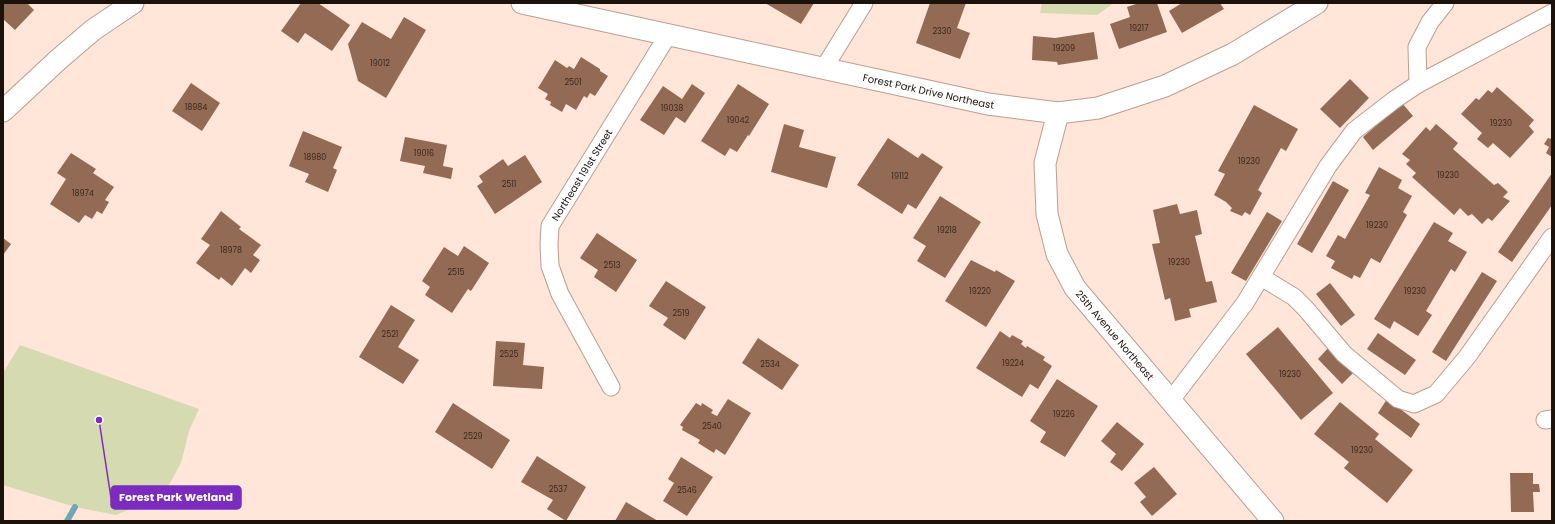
<svg xmlns="http://www.w3.org/2000/svg" width="1555" height="524" viewBox="0 0 1555 524" font-family="Poppins,sans-serif">
	<style>
		.green { fill: #d5dab1 }
		.lines { fill: none; stroke-linecap: round; stroke-linejoin: round }
		.stream { stroke: #6fa8b4; stroke-width: 6 }
		.building { fill: #936a54 }
		.minor-casing { stroke: #bb9e8f; stroke-width: 19 }
		.tertiary-casing { stroke: #bb9e8f; stroke-width: 23 }
		.minor { stroke: #fff; stroke-width: 17 }
		.tertiary { stroke: #fff; stroke-width: 21 }
		.labels { text-anchor: middle; dominant-baseline: central; stroke-width: 3; stroke-linejoin: round; paint-order: stroke }
		.number-label { font-size: 8px; fill: #3a281e }
		.street-label { font-size: 10px; fill: #1c120c; stroke: #fff }
		.leader { fill: none; stroke: #7b2cbf; stroke-width: 1.5 }
		.callout-dot { fill: #7b2cbf; stroke: #fff; stroke-width: 1.5 }
		.callout { fill: #7b2cbf; stroke: #7b2cbf; stroke-width: 1.5 }
		.callout-label { font-size: 11px; text-anchor: middle; font-weight: bold; fill: #fff }
	</style>
	<rect width="100%" height="100%" fill="#ffe6d9"/>
	<path class="green" d="M1042,3H1114L1097,15L1040,13Z
		M20,345L199,409L189,431L181,463L164,494L116,515L75,507L3,485V373Z"/>
	<g class="lines">
		<path class="stream" d="M67,521L75,507"/>
	</g>
	<path class="building" d="M3,3H27L34,10L15,30L3,19Z
		M301,3H318L350,25L332,51L305,33L298,43L281,31Z
		M765,3H814L801,24Z
		M930,3H966L957,28L970,33L960,59L916,43Z
		M1139,3H1157L1167,32L1119,49L1110,24L1130,17L1127,7Z
		M1182,3H1220L1224,9L1182,33L1169,11Z
		M404,17L426,30L386,98L358,81L348,44L362,22L391,39Z
		M1094,32L1098,59L1058,65L1057,62L1032,60L1033,36L1055,38Z
		M581,57L600,69V71L608,76L595,96L590,93L587,98L584,96L576,110L566,104L562,112L550,105L551,102L545,99L548,94L538,88L555,60L567,68L569,66L574,69Z
		M1350,79L1369,98L1340,128L1320,109Z
		M191,83L220,103L202,131L172,111Z
		M692,84L705,93L685,123L676,117L664,135L640,120L663,86L682,99Z
		M738,84L769,104L749,136L748,135L737,152L730,148L725,156L701,141Z
		M1497,87L1534,120L1529,126L1534,132L1510,158L1493,143L1488,148L1477,139L1482,133L1461,114L1476,98L1479,100L1488,90L1492,93Z
		M1402,103L1413,116L1373,150L1363,137Z
		M1254,105L1298,129L1286,151L1281,148L1258,190L1262,193L1250,215L1245,212L1242,216L1230,211L1232,208L1226,202L1214,195L1225,174L1218,171Z
		M784,124L804,130L799,147L836,157L827,188L771,172Z
		M1436,124L1458,143L1453,149L1494,185L1498,183L1508,192L1503,197L1510,201L1492,221L1488,218L1482,224L1472,214L1468,216L1460,208L1454,215L1412,177L1416,173L1406,164L1410,160L1402,154L1426,127L1430,131Z
		M303,131L342,147L333,168L337,170L328,192L305,182L309,174L289,166Z
		M405,137L447,145L443,166L453,168L451,179L423,173L425,166L400,161Z
		M888,138L918,158L922,153L943,167L916,209L908,204L902,214L857,185Z
		M1548,138L1552,139V157L1546,153L1549,147L1544,144Z
		M71,153L96,169L93,173L114,187L105,200L109,202L102,214L97,211L92,219L85,215L79,223L50,204L66,179L57,173Z
		M525,155L542,182L495,214L477,186L483,182L479,176L503,159L508,166Z
		M1379,167L1402,180L1398,188L1412,196L1403,212L1407,215L1380,263L1371,258L1360,278L1354,275L1352,279L1331,268L1335,261L1326,256L1338,235L1345,239L1370,195L1365,193Z
		M1552,173V205L1512,262L1498,252Z
		M1333,181L1349,190L1312,253L1297,244Z
		M940,196L981,222L945,278L917,261L926,246L913,238Z
		M1177,204L1180,214L1197,210L1202,234L1195,236L1206,282L1212,281L1217,302L1189,309L1191,317L1175,321L1170,298L1165,300L1152,244L1160,243L1153,210Z
		M221,211L241,227L239,229L261,245L253,255L260,260L251,273L245,268L232,286L221,277L219,280L196,263L210,245L201,239Z
		M1267,212L1282,221L1246,281L1231,273Z
		M1434,222L1453,233L1448,241L1467,252L1455,272L1451,269L1426,311L1432,315L1418,336L1394,321L1390,329L1374,319Z
		M597,233L637,260L616,292L594,277L598,270L580,258Z
		M3,238L11,244L3,255Z
		M464,246L489,263L471,291L468,289L452,313L425,295L430,287L422,281L444,247L458,256Z
		M971,260L995,272L996,270L1015,281L986,327L945,301Z
		M1482,272L1497,281L1446,361L1432,352Z
		M666,281L706,307L685,340L663,325L668,318L649,306Z
		M1330,283L1355,315L1341,326L1316,294Z
		M391,305L415,320L398,347L419,360L403,384L359,357Z
		M1278,327L1333,393L1301,420L1246,354Z
		M1000,331L1010,338L1012,335L1023,341L1021,344L1026,348L1027,346L1045,357L1043,360L1052,366L1038,389L1030,384L1022,397L976,368Z
		M1378,333L1416,360L1405,375L1367,349Z
		M758,338L799,365L782,390L742,363Z
		M496,341L525,343L523,365L544,367L542,389L493,386Z
		M1329,347L1354,372L1342,384L1318,359Z
		M1057,379L1098,406L1065,457L1040,442L1046,432L1030,421Z
		M728,399L751,413L725,455L716,449L714,453L698,443L700,440L682,430L683,427L680,425L696,403L701,406L702,403L713,410L711,413L717,416Z
		M1387,399L1420,424L1411,438L1378,413Z
		M1340,402L1379,434L1375,439L1413,470L1387,503L1344,468L1349,462L1314,434Z
		M453,403L510,440L492,469L435,432Z
		M1117,422L1144,444L1122,471L1110,462L1116,454L1101,441Z
		M537,456L586,487L566,521L547,509L553,500L521,482Z
		M681,457L713,477L687,516L663,501L674,483L668,479Z
		M1154,467L1177,494L1152,516L1140,502L1146,497L1134,483Z
		M1510,473H1533V484H1539L1540,492H1533L1534,512H1511Z
		M626,502L658,521H615Z"/>
	<g class="lines">
		<defs>
			<g id="minor">
				<path d="M824,68L864,3"/>
				<path d="M1418,84L1417,47L1430,22L1445,3"/>
				<path d="M1261,277L1294,297L1306,309L1344,354L1398,399L1414,404L1436,394L1467,357L1552,237"/>
				<path id="s1" d="M611,387L560,294L550,266L549,245L550,226L668,35"/>
				<path d="M1171,400L1245,303L1328,166L1354,131L1394,100L1418,84L1552,13"/>
				<path d="M1545,420L1552,419"/>
			</g>
			<g id="tertiary">
				<path id="s2" d="M522,3L988,104L1058,113L1098,108L1165,86L1233,54L1317,3"/>
				<path d="M3,111L59,59L93,30L133,3"/>
				<path id="s3" d="M1058,113L1045,163L1047,214L1057,254L1075,288L1273,521"/>
			</g>
		</defs>
		<use href="#minor" class="minor-casing"/>
		<use href="#tertiary" class="tertiary-casing"/>
		<use href="#minor" class="minor"/>
		<use href="#tertiary" class="tertiary"/>
	</g>
	<g class="labels">
		<g class="number-label">
			<text x="1139" y="28">19217</text>
			<text x="942" y="31">2330</text>
			<text x="1064" y="48">19209</text>
			<text x="380" y="63">19012</text>
			<text x="573" y="82">2501</text>
			<text x="196" y="107">18984</text>
			<text x="672" y="108">19038</text>
			<text x="738" y="120">19042</text>
			<text x="1501" y="123">19230</text>
			<text x="424" y="153">19016</text>
			<text x="315" y="157">18980</text>
			<text x="1249" y="161">19230</text>
			<text x="1448" y="175">19230</text>
			<text x="900" y="176">19112</text>
			<text x="509" y="184">2511</text>
			<text x="83" y="193">18974</text>
			<text x="1377" y="225">19230</text>
			<text x="947" y="230">19218</text>
			<text x="231" y="250">18978</text>
			<text x="1179" y="262">19230</text>
			<text x="612" y="265">2513</text>
			<text x="456" y="272">2515</text>
			<text x="980" y="291">19220</text>
			<text x="1415" y="291">19230</text>
			<text x="681" y="313">2519</text>
			<text x="390" y="334">2521</text>
			<text x="509" y="354">2525</text>
			<text x="1013" y="363">19224</text>
			<text x="770" y="364">2534</text>
			<text x="1290" y="374">19230</text>
			<text x="1064" y="414">19226</text>
			<text x="712" y="426">2540</text>
			<text x="473" y="436">2529</text>
			<text x="1362" y="450">19230</text>
			<text x="558" y="489">2537</text>
			<text x="687" y="490">2546</text>
		</g>
		<g class="street-label">
			<text stroke="none"><textPath href="#s2" startOffset="416">Forest Park Drive Northeast</textPath></text>
			<text stroke="none"><textPath href="#s1" startOffset="236">Northeast 191st Street</textPath></text>
			<text stroke="none"><textPath href="#s3" startOffset="244">25th Avenue Northeast</textPath></text>
		</g>
	</g>
	<path class="leader" d="M99 420L111 498"/>
	<circle class="callout-dot" cx="99" cy="420" r="4"/>
	<rect class="callout" x="111" y="486" width="130" height="23" rx="4"/>
	<g class="callout-label">
		<text x="176" y="501">Forest Park Wetland</text>
	</g>
	<rect width="1555" height="524" fill="none" stroke="#1c120c" stroke-width="8"/>
</svg>
